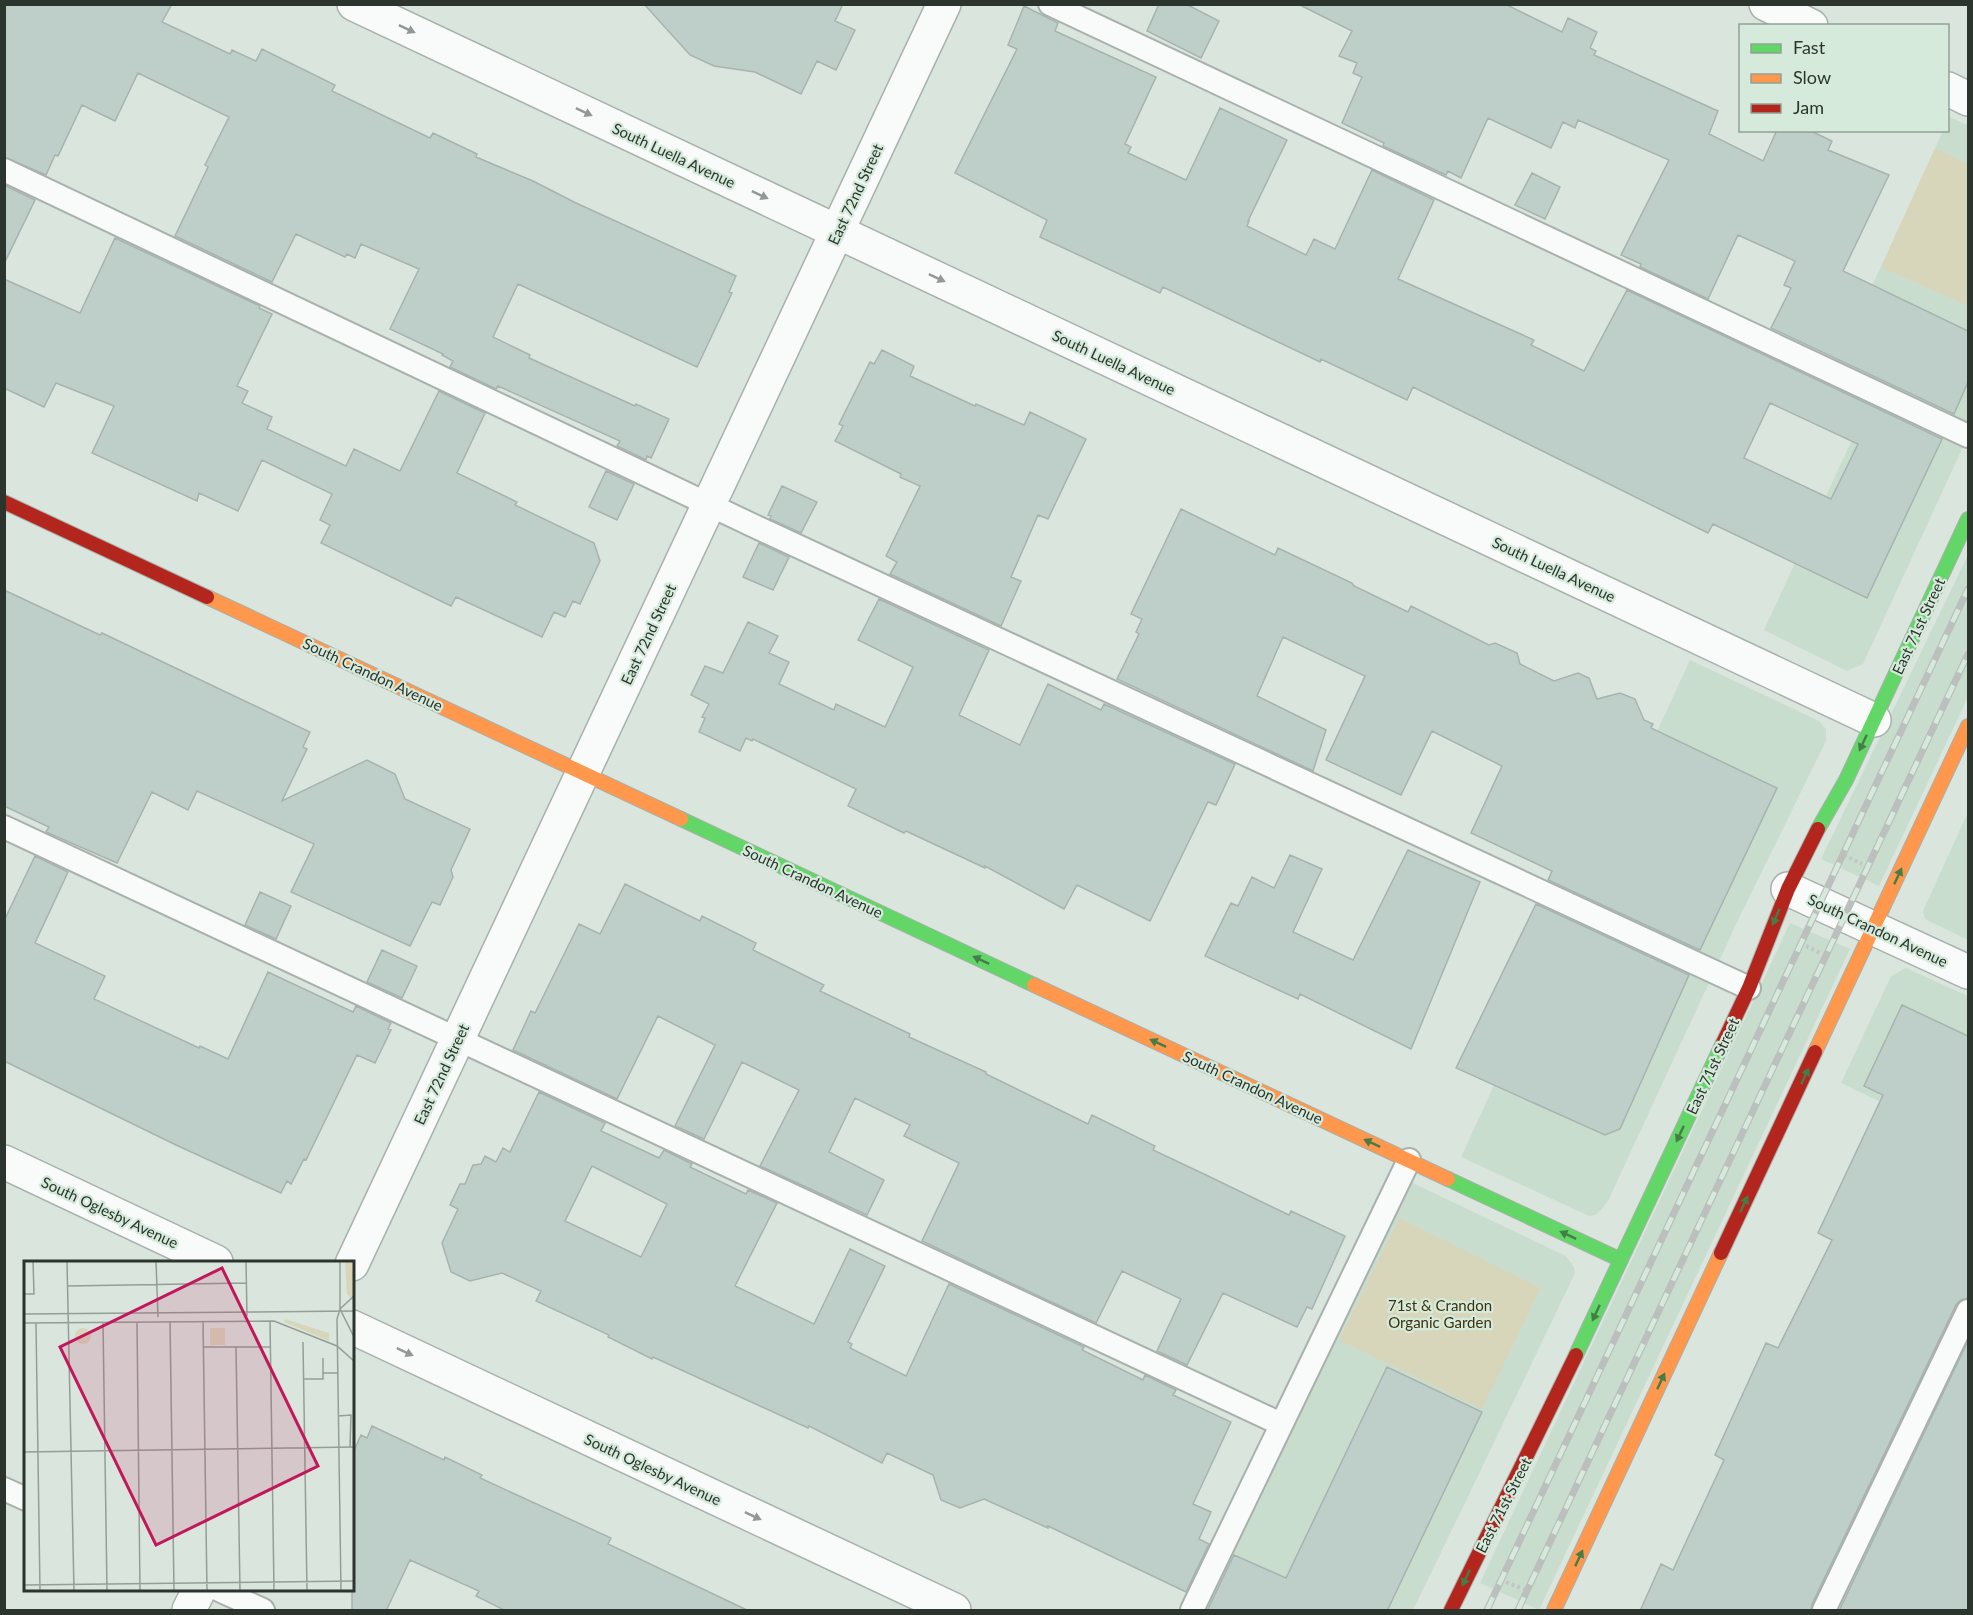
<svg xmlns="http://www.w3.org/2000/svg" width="1973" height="1615" viewBox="0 0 1973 1615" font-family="Lato,sans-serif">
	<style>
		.built { fill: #c9ddcf }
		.green { fill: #d8d6ba }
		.building { fill: #becec9; stroke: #a8b3ae; stroke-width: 1.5; fill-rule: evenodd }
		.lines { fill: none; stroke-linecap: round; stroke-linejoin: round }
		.lane-casing { stroke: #a8b1ab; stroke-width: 26 }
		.street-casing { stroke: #a8b1ab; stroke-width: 36 }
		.fast-casing { stroke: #a8b1ab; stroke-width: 16 }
		.slow-casing { stroke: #a8b1ab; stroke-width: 16 }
		.jam-casing { stroke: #a8b1ab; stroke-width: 16 }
		.path { stroke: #c2c5c3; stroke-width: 4; stroke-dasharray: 3 3; stroke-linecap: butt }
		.lane { stroke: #f9fbfa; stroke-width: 22 }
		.street { stroke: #f9fbfa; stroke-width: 33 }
		.fast { stroke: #63d668; stroke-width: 14 }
		.slow { stroke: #ff974d; stroke-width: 14 }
		.jam { stroke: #b3261e; stroke-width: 14 }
		.rail-casing { stroke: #bbbfbd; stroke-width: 7 }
		.rail { stroke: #d5eadb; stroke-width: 4.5; stroke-dasharray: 14; stroke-linecap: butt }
		.oneway { fill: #929894 }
		.oneway2 { fill: #457d48 }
		.labels { text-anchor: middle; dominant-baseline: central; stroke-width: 4.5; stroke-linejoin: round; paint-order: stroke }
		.street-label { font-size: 15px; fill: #2c342e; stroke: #d5eadb }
		.park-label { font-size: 15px; fill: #3d320c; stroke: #d5eadb }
		.inset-road { fill: none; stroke: #949e97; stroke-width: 1.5 }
		.view { fill: #c2185b; fill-opacity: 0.15; stroke: #c2185b; stroke-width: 3 }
		.inset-edge { fill: none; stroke: #2c342e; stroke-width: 3 }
	</style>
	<rect width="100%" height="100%" fill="#dae5dd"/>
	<path class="built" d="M1949,117L1968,125V436L1863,664L1847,671L1764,630L1874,392L1829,371L1881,267L1943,131L1948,130Z
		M1968,555V697L1879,886L1821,859Z
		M1690,660L1819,721L1826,729V741L1739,918L1608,1201L1602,1209L1595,1215L1589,1216L1461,1157Z
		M1968,812V940L1925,919L1923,911Z
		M1790,923L1850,949L1539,1610L1480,1583Z
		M1906,968L1968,996V1144L1841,1083L1891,976Z
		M1400,1177L1566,1256L1574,1267L1575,1273L1464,1505L1413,1610H1192Z"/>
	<path class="green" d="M1935,148L1968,164V306L1881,267Z
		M1399,1218L1541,1288L1482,1409L1339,1340Z"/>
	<path class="building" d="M4,4H172L162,22L230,54L232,50L256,61L262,49L335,85L332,91L430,138L433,133L477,154L476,157L533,181L576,203L736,276L729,292L732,293L697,367L518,284L493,337L530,355L529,358L635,406L636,404L669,419L651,458L647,456L646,460L617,446L620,441L498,386L496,389L450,367L453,361L442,355L443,354L390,329L419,269L361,244L355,258L347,254L345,257L296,234L272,282L175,236L208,167L205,165L229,117L138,73L115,121L82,105L58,156L55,155L46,175L4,157Z
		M644,4H843L835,21L855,30L836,70L817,61L801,94L755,72L714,66L690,55Z
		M1159,4H1186L1219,21L1201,58L1147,31Z
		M1298,4H1505L1562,32L1568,18L1597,32L1590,48L1596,51L1594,55L1718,111L1709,134L1763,161L1777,130H1809L1832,141L1828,150L1889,175L1843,271L1968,331V382L1954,414L1771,328L1791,288L1784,285L1795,261L1738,235L1708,299L1640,267L1641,264L1621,255L1669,160L1578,120L1575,128L1563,122L1551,148L1488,118L1461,178L1448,171L1446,175L1383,146L1384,143L1342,123L1362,77L1353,73L1357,63L1339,56L1352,31Z
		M1024,6L1058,23L1055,31L1156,77L1125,144L1131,147L1128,153L1186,180L1220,108L1287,140L1248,221H1249L1247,226L1306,255L1314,239L1335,249L1372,170L1434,200L1398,279L1534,340L1531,345L1584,371L1627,290L1942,439L1867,598L1713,524L1708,533L1413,387L1407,400L1321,359L1320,362L1163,287L1160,293L1040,237L1047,220L955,173L1017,49L1008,45ZM1770,403L1858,444L1831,499L1744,458Z
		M1532,173L1560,187L1545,219L1515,205Z
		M4,185L35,200L4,264Z
		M115,238L260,306L259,308L272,314L237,386L248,391L242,403L272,417L267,429L346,466L354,449L400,471L439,391L485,413L457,473L517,502L515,505L594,543L600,561L580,604L573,601L565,617L554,612L542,637L456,597L451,606L321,543L330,525L320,520L332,494L262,460L238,511L199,493L197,501L92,453L114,406L56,383L44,407L4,388V279L80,313Z
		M882,350L914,366L910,376L975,406L976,404L1024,425L1030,412L1086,439L1048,519L1038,515L1011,577L1021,581L1001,626L890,574L897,562L886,556L920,486L900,477L901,474L835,441L843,426L839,424L870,362L874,364Z
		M606,471L634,484L617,520L589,507Z
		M782,486L817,502L801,533L770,519L771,516L768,515Z
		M1181,509L1275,555L1278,548L1352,583L1354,586L1408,612L1411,606L1489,645L1495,643L1517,653L1520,664L1554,681L1578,673L1589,678L1597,699L1620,693L1635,699L1644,720L1653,724L1651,728L1777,788L1700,950L1548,880L1552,871L1471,833L1502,766L1432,731L1401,795L1326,760L1365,676L1283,637L1257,696L1326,730L1313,771L1117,679L1139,634L1136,632L1142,619L1131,614Z
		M759,543L789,557L773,590L743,577Z
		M4,590L100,635L102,633L310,732L303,747L307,749L282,801L367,760L395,774L405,799L470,829L451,870L453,877L440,905L432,902L410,946L291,892L314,844L197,791L188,810L152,792L117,863L46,832L49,827L4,806Z
		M879,599L989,650L959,715L1020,745L1048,684L1101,710L1104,704L1235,764L1216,805L1208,802L1150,921L1077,885L1064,909L985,866V868L906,831L904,833L848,806L856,789L753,739L752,741L746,738L740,751L699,732L705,718L702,717L709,704L691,695L705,666L723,673L748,622L778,636L769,653L789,662L779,684L834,710L836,704L885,727L913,667L858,640Z
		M1408,850L1480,882L1411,1049L1300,994L1298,999L1205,956L1231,903L1238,906L1252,877L1274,888L1290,855L1322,869L1293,932L1353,960Z
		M35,856L68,872L35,943L105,976L94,999L199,1048L200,1046L228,1059L268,972L353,1012L356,1006L391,1023L388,1029L391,1030L375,1063L357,1055L306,1160L304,1159L291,1184L287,1181L281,1193L176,1145L4,1061V921Z
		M625,884L700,921L702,916L756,943L753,950L824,985L820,991L910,1034L909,1037L986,1072V1074L1088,1124L1092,1115L1155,1146L1153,1150L1206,1175L1289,1215L1291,1211L1345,1236L1312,1309L1307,1307L1297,1327L1223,1293L1187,1365L1157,1351L1181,1299L1122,1271L1096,1323L922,1241L959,1163L904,1136L910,1125L855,1098L829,1152L884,1180L867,1215L760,1166L799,1090L742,1062L704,1139L675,1126L715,1045L658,1016L617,1099L513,1050L531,1011L535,1013L579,924L600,934Z
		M260,892L291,906L276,939L245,925Z
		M1536,904L1689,975L1620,1129L1605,1135L1456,1068Z
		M382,950L417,966L402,998L367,982Z
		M1902,1005L1968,1036V1298L1961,1300L1956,1305L1812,1604L1811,1611H1640L1661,1564L1673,1570L1724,1460L1715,1455L1766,1343L1778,1348L1832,1240L1818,1233L1883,1095L1864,1086Z
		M539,1092L605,1123L601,1131L659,1158L664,1150L692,1164L690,1167L746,1194L748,1190L777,1203L735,1286L814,1324L850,1249L885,1266L848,1342L852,1344L850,1348L906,1376L949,1284L1084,1347L1082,1350L1143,1380L1145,1375L1176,1390L1173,1395L1231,1422L1193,1504L1211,1512L1199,1539L1209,1544L1186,1592L1048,1526V1528L984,1499L960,1508L941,1500L933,1475L887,1453L882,1463L809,1426L808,1428L653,1357L652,1359L608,1337L609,1335L536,1301L541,1291L502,1273L470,1281L451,1272L442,1243L458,1209L450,1205L460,1184H465L473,1165L481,1164L485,1156L496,1162L503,1148L510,1152ZM592,1166L667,1204L641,1257L565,1221Z
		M1968,1341V1611H1839Z
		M1387,1367L1482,1412L1387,1611H1207L1234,1555L1286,1578Z
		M372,1426L444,1460L445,1457L482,1475L480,1478L611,1538L608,1544L749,1611H506L476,1596L479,1591L410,1560L386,1611H352V1455L361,1435L367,1438Z"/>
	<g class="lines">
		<defs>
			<path id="lane" d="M1050,4L1968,436
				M4,170L752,525L1749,988
				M4,827L1281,1424
				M4,1489L26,1499
				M219,1590L263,1610
				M1192,1610L1409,1160
				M1824,1610L1968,1311"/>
			<path id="street" d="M354,4L1874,720
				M1766,4L1811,26
				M1948,89L1968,99
				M1788,889L1968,972
				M4,1162L216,1262
				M352,1264L944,4
				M352,1327L954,1610
				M189,1610L199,1590"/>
			<path id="fast" d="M681,819L1034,985
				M1818,829L1846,780L1968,519
				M1448,1179L1621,1260
				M1576,1355L1723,1043"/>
			<path id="slow" d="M207,597L681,819
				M1034,985L1448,1179
				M1815,1052L1968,726
				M1554,1610L1721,1253"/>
			<path id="jam" d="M4,502L207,597
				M1723,1043L1749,988L1788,889L1818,829
				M1721,1253L1815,1052
				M1451,1610L1576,1355"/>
		</defs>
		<use href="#lane" class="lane-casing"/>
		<use href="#street" class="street-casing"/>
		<use href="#fast" class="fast-casing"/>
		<use href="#slow" class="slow-casing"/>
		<use href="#jam" class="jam-casing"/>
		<path class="path" d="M1844,855L1862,864
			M1806,946L1820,953
			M1506,1582L1524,1589"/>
		<use href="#lane" class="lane"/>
		<use href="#street" class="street"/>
		<use href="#fast" class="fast"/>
		<use href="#slow" class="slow"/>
		<use href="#jam" class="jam"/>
		<defs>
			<path id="rail" d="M1487,1610L1968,589
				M1518,1610L1968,654"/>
		</defs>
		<use href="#rail" class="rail-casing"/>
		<use href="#rail" class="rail"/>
	</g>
	<defs><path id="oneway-solid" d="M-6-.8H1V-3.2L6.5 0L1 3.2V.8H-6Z" transform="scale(1.5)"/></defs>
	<g class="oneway">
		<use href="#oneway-solid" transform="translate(407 29) rotate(25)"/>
		<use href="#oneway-solid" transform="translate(584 112) rotate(25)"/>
		<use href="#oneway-solid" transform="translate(760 195) rotate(25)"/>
		<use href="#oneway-solid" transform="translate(937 278) rotate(25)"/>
		<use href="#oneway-solid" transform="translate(405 1352) rotate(25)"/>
		<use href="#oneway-solid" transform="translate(753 1516) rotate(25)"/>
	</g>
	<g class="oneway2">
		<use href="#oneway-solid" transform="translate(1863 743) rotate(115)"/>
		<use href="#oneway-solid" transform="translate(1898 876) rotate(-65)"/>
		<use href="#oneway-solid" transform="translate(1776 917) rotate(113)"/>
		<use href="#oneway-solid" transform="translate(981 960) rotate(-155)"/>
		<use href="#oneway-solid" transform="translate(1158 1043) rotate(-155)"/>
		<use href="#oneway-solid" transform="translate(1805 1076) rotate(-65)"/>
		<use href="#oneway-solid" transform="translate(1680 1134) rotate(115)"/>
		<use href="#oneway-solid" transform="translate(1372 1143) rotate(-155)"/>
		<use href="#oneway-solid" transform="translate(1744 1204) rotate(-65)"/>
		<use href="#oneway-solid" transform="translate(1568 1235) rotate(-155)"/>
		<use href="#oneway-solid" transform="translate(1596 1313) rotate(115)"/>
		<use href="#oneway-solid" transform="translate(1661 1381) rotate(-65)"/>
		<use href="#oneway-solid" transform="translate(1579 1558) rotate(-65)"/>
		<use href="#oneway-solid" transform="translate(1466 1578) rotate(115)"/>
	</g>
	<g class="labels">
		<g class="street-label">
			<text transform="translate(674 155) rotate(25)">South Luella Avenue</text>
			<text transform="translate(855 194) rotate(-65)">East 72nd Street</text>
			<text transform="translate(1114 362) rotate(25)">South Luella Avenue</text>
			<text transform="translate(1554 569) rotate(25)">South Luella Avenue</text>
			<text transform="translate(1918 626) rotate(-65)">East 71st Street</text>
			<text transform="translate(648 634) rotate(-65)">East 72nd Street</text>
			<text transform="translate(373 674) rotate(25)">South Crandon Avenue</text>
			<text transform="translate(813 881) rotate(25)">South Crandon Avenue</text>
			<text transform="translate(1878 930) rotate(25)">South Crandon Avenue</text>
			<text transform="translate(1712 1066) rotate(-65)">East 71st Street</text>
			<text transform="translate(441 1074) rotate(-65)">East 72nd Street</text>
			<text transform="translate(1253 1087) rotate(25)">South Crandon Avenue</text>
			<text transform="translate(110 1212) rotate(25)">South Oglesby Avenue</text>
			<text transform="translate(653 1469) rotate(25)">South Oglesby Avenue</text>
			<text transform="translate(1503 1505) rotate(-63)">East 71st Street</text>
		</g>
		<g class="park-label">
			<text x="1440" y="1305">71st &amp; Crandon<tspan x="1440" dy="17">Organic Garden</tspan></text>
		</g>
	</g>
	<g transform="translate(24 1261)">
		<rect width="330" height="330" fill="#dae5dd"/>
		<path d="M321,0H330V41L323,33ZM261,58L305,72V80L260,61ZM51 75a8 8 0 1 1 16 0a8 8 0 1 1-16 0ZM186,67H201V84H186Z" fill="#d8d6ba"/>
		<path class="inset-road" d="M43,0L50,330M132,0L134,56M222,0L223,55M316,0V48L330,76M43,25L222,22M0,33H10L9,0M0,53L330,50M146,60L150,330M179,60L183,330M246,60L250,330M79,61L83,330M113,61L116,330M0,62L250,60L313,85L330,100M12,62L16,330M279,81L283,330M180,86H247M212,86L216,330M299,97V112H314M280,118H299V112M314,155L327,154L326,186M0,191L330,186M0,324L330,320M317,330L313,58L316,48L330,35"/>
		<path class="view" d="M198,7L294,205L132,284L36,86Z"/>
		<rect width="330" height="330" class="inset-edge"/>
	</g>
	<rect width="1973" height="1615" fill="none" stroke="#2c342e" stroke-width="12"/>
	<rect x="1739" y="24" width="210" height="108" fill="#d5eadb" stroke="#91a196" stroke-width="1.5"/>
	<rect x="1751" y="44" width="30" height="9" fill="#63d668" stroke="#91a196" stroke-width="1.5"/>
	<text x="1793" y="54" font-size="18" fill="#2c342e">Fast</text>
	<rect x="1751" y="74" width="30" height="9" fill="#ff974d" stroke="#91a196" stroke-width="1.5"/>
	<text x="1793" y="84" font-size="18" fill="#2c342e">Slow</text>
	<rect x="1751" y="104" width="30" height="9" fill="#b3261e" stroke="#91a196" stroke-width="1.5"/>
	<text x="1793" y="114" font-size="18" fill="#2c342e">Jam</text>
</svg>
